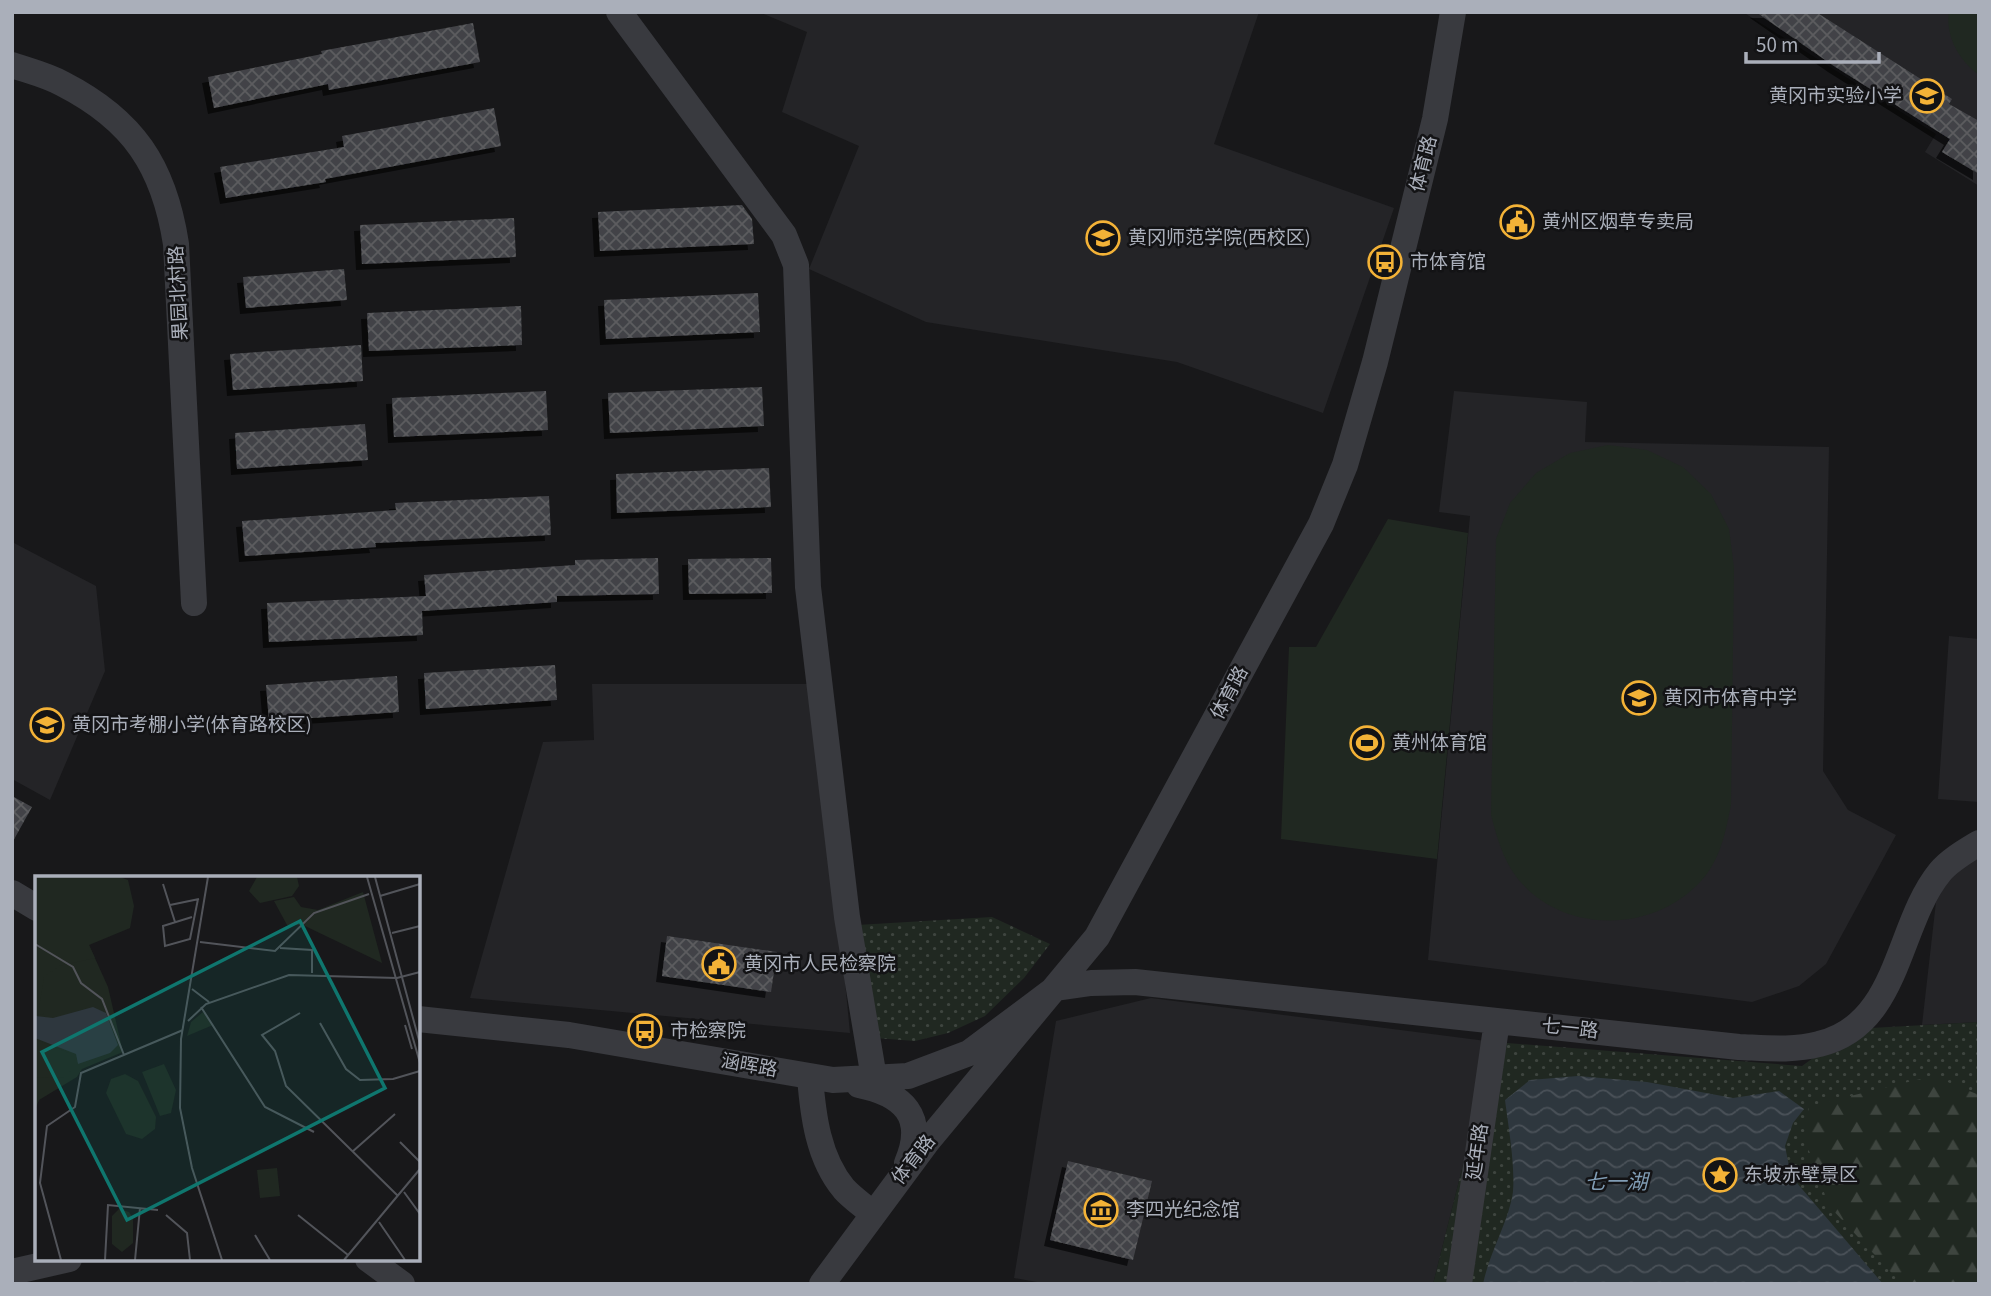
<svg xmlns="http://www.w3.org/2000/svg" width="1991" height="1296" viewBox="0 0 1991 1296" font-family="'Source Sans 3','Noto Sans SC',sans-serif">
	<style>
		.built { fill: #242427 }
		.green { fill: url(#green-dots) }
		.forest { fill: url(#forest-firs) }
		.pitch { fill: #202821 }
		.water { fill: url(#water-waves) }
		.building { fill: url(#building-cross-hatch); filter: url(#shadow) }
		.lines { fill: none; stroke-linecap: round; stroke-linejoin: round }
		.minor { stroke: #393a3f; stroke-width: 26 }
		.labels { text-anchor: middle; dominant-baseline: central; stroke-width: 5; stroke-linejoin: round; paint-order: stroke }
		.poi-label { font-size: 19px; fill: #aaafba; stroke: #131315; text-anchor: start }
		.street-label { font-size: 19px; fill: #aaafba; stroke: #131315 }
		.water-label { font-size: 21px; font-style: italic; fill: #819db5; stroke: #131315 }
		.inset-road { fill: none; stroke: #52545a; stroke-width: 2 }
		.view { fill: #0f766e; fill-opacity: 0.15; stroke: #0f766e; stroke-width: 3.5 }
		.inset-edge { fill: none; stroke: #aaafba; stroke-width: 3.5 }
	</style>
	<defs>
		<pattern id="green-dots" width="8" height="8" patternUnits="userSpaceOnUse" patternTransform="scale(1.75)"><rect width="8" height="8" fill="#202821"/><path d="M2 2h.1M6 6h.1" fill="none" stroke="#3e453f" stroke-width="1.8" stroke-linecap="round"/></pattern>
		<pattern id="forest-firs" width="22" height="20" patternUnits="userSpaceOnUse" patternTransform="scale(1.75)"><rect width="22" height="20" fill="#202821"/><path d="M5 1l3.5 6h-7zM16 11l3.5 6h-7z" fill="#3e453f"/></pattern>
		<pattern id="water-waves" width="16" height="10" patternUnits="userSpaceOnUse" patternTransform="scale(1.75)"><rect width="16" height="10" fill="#2e373e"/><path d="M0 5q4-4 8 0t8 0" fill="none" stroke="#4a5158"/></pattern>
		<pattern id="building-cross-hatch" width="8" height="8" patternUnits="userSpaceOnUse" patternTransform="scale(1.75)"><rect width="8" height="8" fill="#424347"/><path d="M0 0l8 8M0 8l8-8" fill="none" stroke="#5b5c5f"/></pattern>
		<filter id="shadow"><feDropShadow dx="-6" dy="6" stdDeviation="0" flood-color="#0009"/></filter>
	</defs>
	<rect width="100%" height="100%" fill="#18181a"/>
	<path class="built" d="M759,12H1259L1214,144L1394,208L1323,413L1177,362L926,322L809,269L859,146L782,112L807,32Z
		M1743,12H1979V186L1925,152L1936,134Z
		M1454,391L1587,402L1585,442L1829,447L1823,771L1848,810L1896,835L1826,964L1799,986L1752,1002L1428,960L1470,516L1439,512Z
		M14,543L96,586L105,671L50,800L12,779V544Z
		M1949,636L1979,639V802L1938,799Z
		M592,684H816L850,1033L470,998L543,742L594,740Z
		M1979,857V1022L1922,1025L1936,902L1951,874Z
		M1151,998L1494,1042L1433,1284H1048L1014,1278L1056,1021Z"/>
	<path class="green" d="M992,917L1050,944L1024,978L985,1016L948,1033L915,1041L875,1038L857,925Z
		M1979,1022V1284H1433L1494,1042L1802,1066L1853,1029Z"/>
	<path class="forest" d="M1933,1076L1979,1095V1284H1902L1829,1206L1804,1137L1809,1106Z"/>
	<path class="pitch" d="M1949,12H1979V75C1960,61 1945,37 1949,12Z
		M1608,445L1647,450L1683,467L1711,494L1729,529L1734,568L1731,805C1726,829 1722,854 1706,875C1661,933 1565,937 1518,879C1503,860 1497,838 1491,815L1496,539L1510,503L1536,473L1570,453Z
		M1388,519L1468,533L1437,859L1281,839L1289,647H1316Z"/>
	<path class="water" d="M1578,1076L1647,1082L1733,1098L1779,1091L1804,1109L1793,1123L1785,1146L1791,1176L1883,1284H1483C1489,1255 1504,1230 1511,1202C1518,1180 1508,1124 1505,1100L1530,1080Z"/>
	<path class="building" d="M1756,12H1816L1952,99L1949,104L1979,121V174L1942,152L1950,139L1834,66Z
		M473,23L480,62L329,90L328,84L214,108L208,77L322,54L321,51Z
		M494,108L501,146L325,179L326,182L226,198L220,167L344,147L342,136Z
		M742,205L752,219L754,244L600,251L598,212Z
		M514,218L516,257L362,264L360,225Z
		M344,269L347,300L246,308L243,277Z
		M758,293L760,332L606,339L604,300Z
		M521,306L522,345L369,351L367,313Z
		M361,345L363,381L233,390L230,354Z
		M762,387L764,426L610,433L608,393Z
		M546,391L548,430L394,437L392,398Z
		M365,424L368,460L237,469L235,433Z
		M769,468L771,507L617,513L616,474Z
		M549,496L551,535L375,543L376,547L245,556L242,521L396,510L395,503Z
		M658,558L659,594L557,596V602L422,611L423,635L269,642L267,603L426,596L424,575L575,565V560Z
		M771,558L772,593L689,594L688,559Z
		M555,665L557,700L426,709L424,673Z
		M397,676L399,712L269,721L266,685Z
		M12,796L32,807L12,843Z
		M667,936L777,952L771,992L662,976Z
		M1068,1161L1152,1181L1133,1260L1050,1240Z"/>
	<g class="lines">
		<path class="minor" d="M619,12L784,235L796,265L808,587L847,917L874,1078
			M12,65C29,71 47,75 63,84C133,120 164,166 176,244L194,603
			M12,893L37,908
			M418,1019L569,1035L833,1080L908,1076L969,1053L1056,988L1091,983L1135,982L1739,1047C1765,1048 1793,1051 1819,1044C1900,1025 1896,926 1940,872C1950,860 1966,851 1979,843
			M810,1077C813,1115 818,1158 844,1189C852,1198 864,1206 873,1214
			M859,1085C903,1094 927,1116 907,1163
			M368,1259L402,1284
			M12,1272L69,1259
			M822,1284L927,1142L1097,937L1321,524L1345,465L1375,362L1435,119L1453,12
			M1459,1284L1497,1021"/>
	</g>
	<defs>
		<symbol id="school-ring" viewBox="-11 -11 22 22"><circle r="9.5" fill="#131315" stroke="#f3b237" stroke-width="1.5"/><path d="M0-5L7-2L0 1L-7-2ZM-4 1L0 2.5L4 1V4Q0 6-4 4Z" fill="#f3b237"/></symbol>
		<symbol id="civic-ring" viewBox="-11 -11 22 22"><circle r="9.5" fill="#131315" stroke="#f3b237" stroke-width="1.5"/><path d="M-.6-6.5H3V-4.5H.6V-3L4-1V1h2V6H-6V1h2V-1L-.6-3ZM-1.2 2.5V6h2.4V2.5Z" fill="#f3b237"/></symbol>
		<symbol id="university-ring" viewBox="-11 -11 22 22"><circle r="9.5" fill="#131315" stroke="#f3b237" stroke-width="1.5"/><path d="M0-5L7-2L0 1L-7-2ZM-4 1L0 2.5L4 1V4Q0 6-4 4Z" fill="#f3b237"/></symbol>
		<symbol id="bus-ring" viewBox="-11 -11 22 22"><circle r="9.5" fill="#131315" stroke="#f3b237" stroke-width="1.5"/><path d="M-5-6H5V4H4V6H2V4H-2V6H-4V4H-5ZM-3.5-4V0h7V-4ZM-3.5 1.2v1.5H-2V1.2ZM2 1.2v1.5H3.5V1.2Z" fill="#f3b237"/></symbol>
		<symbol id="stadium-ring" viewBox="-11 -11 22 22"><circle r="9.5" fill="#131315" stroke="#f3b237" stroke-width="1.5"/><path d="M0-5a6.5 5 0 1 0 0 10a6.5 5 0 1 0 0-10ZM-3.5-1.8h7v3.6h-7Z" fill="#f3b237"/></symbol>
		<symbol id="sight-ring" viewBox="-11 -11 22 22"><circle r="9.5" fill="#131315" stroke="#f3b237" stroke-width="1.5"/><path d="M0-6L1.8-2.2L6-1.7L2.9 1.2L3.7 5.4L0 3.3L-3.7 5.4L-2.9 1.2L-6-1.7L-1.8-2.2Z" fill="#f3b237"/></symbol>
		<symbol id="museum-ring" viewBox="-11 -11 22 22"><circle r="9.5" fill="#131315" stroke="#f3b237" stroke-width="1.5"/><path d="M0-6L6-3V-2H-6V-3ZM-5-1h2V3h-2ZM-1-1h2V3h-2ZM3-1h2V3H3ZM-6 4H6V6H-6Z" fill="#f3b237"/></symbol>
	</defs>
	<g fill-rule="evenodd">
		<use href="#school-ring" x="1908" y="77" width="38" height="38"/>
		<use href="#civic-ring" x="1498" y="203" width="38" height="38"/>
		<use href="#university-ring" x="1084" y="219" width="38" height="38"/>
		<use href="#bus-ring" x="1366" y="243" width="38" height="38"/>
		<use href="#school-ring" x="1620" y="679" width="38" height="38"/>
		<use href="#school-ring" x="28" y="706" width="38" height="38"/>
		<use href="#stadium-ring" x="1348" y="724" width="38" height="38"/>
		<use href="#civic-ring" x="700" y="945" width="38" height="38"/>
		<use href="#bus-ring" x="626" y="1012" width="38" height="38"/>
		<use href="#sight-ring" x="1701" y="1156" width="38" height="38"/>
		<use href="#museum-ring" x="1082" y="1191" width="38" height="38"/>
	</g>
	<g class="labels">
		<g class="poi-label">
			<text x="1902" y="96" text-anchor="end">黄冈市实验小学</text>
			<text x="1542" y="222">黄州区烟草专卖局</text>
			<text x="1128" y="238">黄冈师范学院(西校区)</text>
			<text x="1410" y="262">市体育馆</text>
			<text x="1664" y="698">黄冈市体育中学</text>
			<text x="72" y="725">黄冈市考棚小学(体育路校区)</text>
			<text x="1392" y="743">黄州体育馆</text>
			<text x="744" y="964">黄冈市人民检察院</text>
			<text x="670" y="1031">市检察院</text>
			<text x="1744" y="1175">东坡赤壁景区</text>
			<text x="1126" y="1210">李四光纪念馆</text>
		</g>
		<g class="street-label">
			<text transform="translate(1424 164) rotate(-76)">体育路</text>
			<text transform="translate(179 293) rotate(-93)">果园北村路</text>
			<text transform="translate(1230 693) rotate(-62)">体育路</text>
			<text transform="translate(1570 1029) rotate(6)">七一路</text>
			<text transform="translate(749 1066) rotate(10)">涵晖路</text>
			<text transform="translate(1478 1152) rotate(-82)">延年路</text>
			<text transform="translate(914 1160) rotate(-52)">体育路</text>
		</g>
		<g class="water-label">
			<text x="1616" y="1182">七一湖</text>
		</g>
	</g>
	<g transform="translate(35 876)">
		<rect width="385" height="385" fill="#18181a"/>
		<path d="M328,16L347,87L268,49H252L239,25L259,21L266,31L283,34ZM0,53L54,69L73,111L88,176L47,193L42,201L4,224L0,234ZM168,136L178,149L152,160L156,146Z" fill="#202821"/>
		<path d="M0,1H85L93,4L99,30L95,52L54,69L60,82L24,90L9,101L4,131L9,138L0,139ZM0,163L34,177L43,189L29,201L0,202Z" fill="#202821"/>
		<path d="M222,1H262L264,10L257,20L225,27L214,15ZM129,188L141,214L136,237L125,240L107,196ZM90,198L103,205L121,241L120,253L107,263L91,258L71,217L76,203ZM242,292L245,320L225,322L222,294ZM84,333L94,336L98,342V367L87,376L77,368V340Z" fill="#202821"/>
		<path d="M58,131L71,137L83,169L75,177L43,188L41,178L0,162L1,140L18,142Z" fill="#2e373e"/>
		<path class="inset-road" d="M173,1L146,163L145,232L157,292L187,384M332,1L385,187M340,1L385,168M128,8L140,46M345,20L385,8M135,29L164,23M157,41L128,50L130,70L155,63L163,23M357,57L385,50M165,66L240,75L279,37L334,18M0,68L38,91L46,107L67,123L89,179M245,72L277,74V97M157,113L174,126M166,131L230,231L279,256M265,137L227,159L240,175L251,210L362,319M153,145L171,128L254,99L362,102L385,96M285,147L311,193L325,204L358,203L385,195M370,149L377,173M365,266L385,286M317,276L360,238M369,316L385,338M131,339L152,357L155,384M263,339L313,379M344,346L370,384M220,359L235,384M26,384L5,307L12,250L40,231L46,197L148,154M70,384L73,329L123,334M100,384L105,332M309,384L385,293"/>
		<path class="view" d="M265,45L350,212L92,344L7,176Z"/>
		<rect width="385" height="385" class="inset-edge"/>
	</g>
	<rect width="1991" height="1296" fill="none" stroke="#aaafba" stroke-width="28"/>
	<path d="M1746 52v10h133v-10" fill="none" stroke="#aaafba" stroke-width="3.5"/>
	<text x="1756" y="52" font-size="21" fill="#aaafba" stroke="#131315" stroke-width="5" paint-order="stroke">50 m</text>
</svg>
